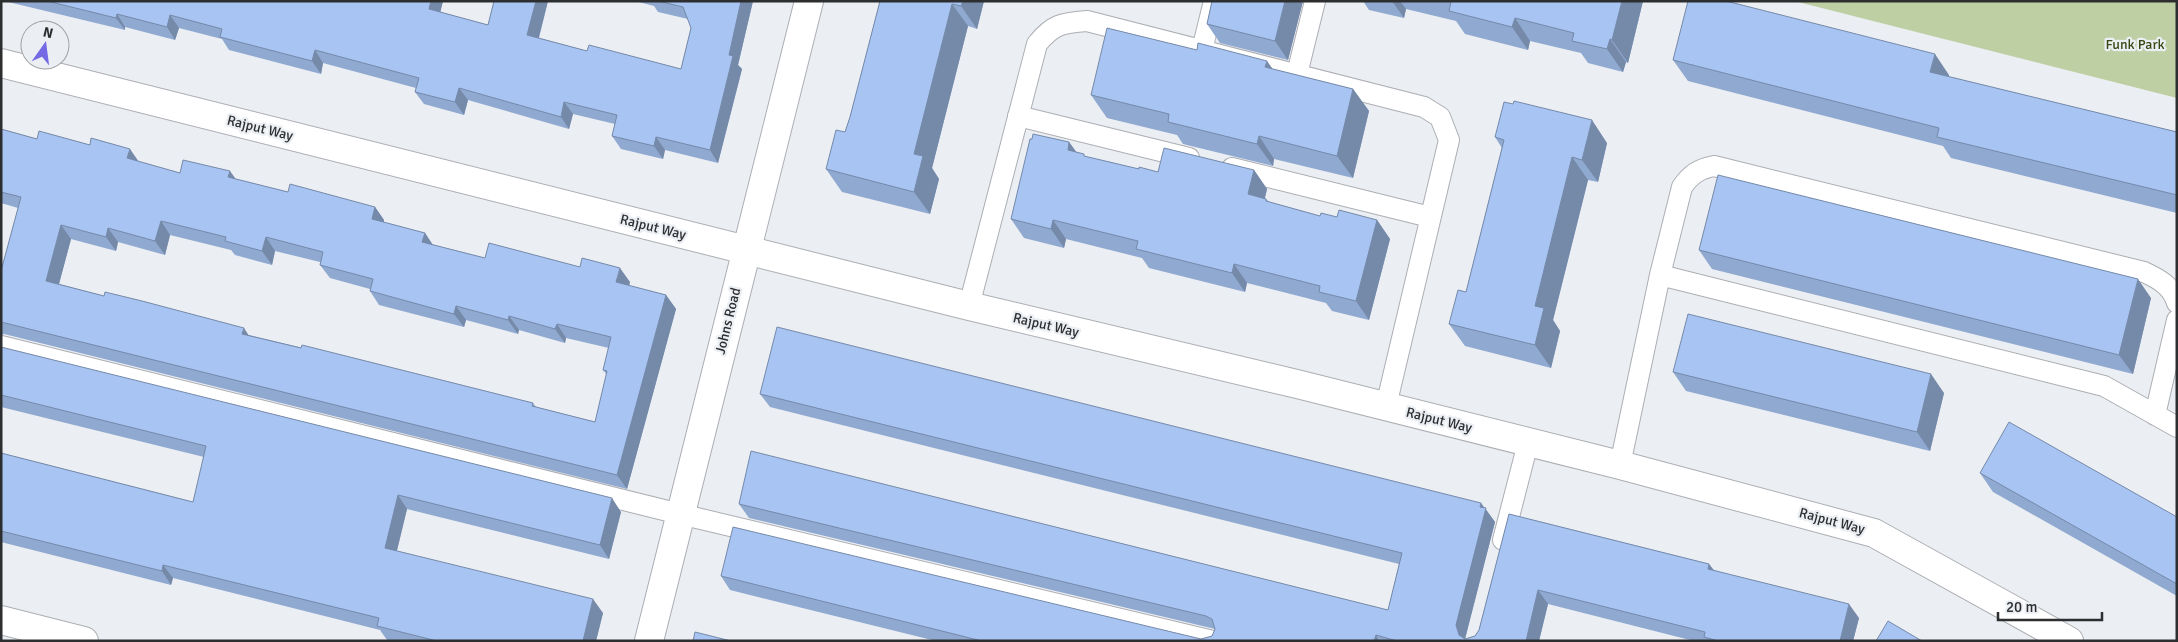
<svg xmlns="http://www.w3.org/2000/svg" width="2178" height="642" viewBox="0 0 2178 642" font-family="Signika,sans-serif">
	<style>
		.green { fill: #bdcfa3 }
		.lines { fill: none; stroke-linecap: round; stroke-linejoin: round }
		.lane-casing { stroke: #acaeb3; stroke-width: 22 }
		.street-casing { stroke: #acaeb3; stroke-width: 30 }
		.lane { stroke: #fff; stroke-width: 20 }
		.street { stroke: #fff; stroke-width: 28 }
		.wall { fill: #90a9d0; fill-rule: evenodd }
		.shaded-wall { fill: #7589a9 }
		.building { fill: #a7c4f2; stroke: #7589a9; fill-rule: evenodd }
		.labels { text-anchor: middle; dominant-baseline: central; stroke-width: 4.5; stroke-linejoin: round; paint-order: stroke }
		.park-label { font-size: 14px; fill: #374913; stroke: #ebeef3 }
		.street-label { font-size: 14px; fill: #2d2e30; stroke: #ebeef3 }
	</style>
	<rect width="100%" height="100%" fill="#ebeef3"/>
	<path class="green" d="M1794,1H2177V98Z"/>
	<g class="lines">
		<defs>
			<path id="lane" d="M1202,50L1214,1
				M1297,74L1315,1
				M1018,116L1189,158
				M1232,168L1430,217
				M2177,303C2172,286 2159,279 2144,272L1714,166C1699,169 1691,174 1682,187L1660,275L2104,386L2177,427
				M969,306L1037,44C1053,24 1062,23 1087,21L1424,107L1440,117L1449,140L1386,406
				M1,346L680,514L1213,641
				M2155,415L2177,320
				M1620,465L1660,275
				M1503,540L1528,443"/>
			<path id="street" d="M1,63L969,306L1297,384L1620,465L1874,533L2069,641
				M1,620L84,641
				M649,641L809,1"/>
		</defs>
		<use href="#lane" class="lane-casing"/>
		<use href="#street" class="street-casing"/>
		<use href="#lane" class="lane"/>
		<use href="#street" class="street"/>
	</g>
	<path class="wall" d="M4,1H443L440,12L488,25L494,1H548L539,38L587,51L681,69L691,28L688,19L658,12L654,6L635,1H753L738,65L742,69L718,163L665,150L663,159L621,149L612,136L615,124L573,114L569,129L468,100L464,115L424,104L415,92L416,88L323,63L321,74L229,50L222,39L179,28L175,40L125,27V30Z
		M880,1H984L977,29L968,26L932,168L939,179L930,214L842,192L826,169L845,132L850,117Z
		M1212,1H1303L1288,60L1220,43L1207,24Z
		M1363,1H1643L1628,63L1626,62L1623,72L1588,63L1581,53L1530,41L1528,50L1465,34L1456,21L1406,9L1404,18L1369,10Z
		M1673,60L1949,75V77L2177,132V213L1951,158L1943,146L1688,81Z
		M1273,69L1353,89L1369,111L1353,178L1274,159L1273,166L1183,144L1177,135L1107,118L1091,95Z
		M1,129L37,139L139,162L180,173L235,179L288,192L375,207L384,220V223L425,233L433,245L485,258L630,282L629,286L666,295L676,309L627,489L4,334L1,335V271L18,208L1,203ZM170,235L231,250L235,255L272,265L275,251L320,262V265L330,278L370,289V291L379,305L464,327L466,320L518,334L519,330L565,343L566,338L609,348L603,370L607,375L595,422L536,407L533,403L249,335L59,284L71,239L116,251L118,242L165,255Z
		M1495,137L1607,143L1598,182L1588,180L1553,320L1560,331L1551,368L1465,346L1449,324L1466,292L1502,148Z
		M1069,142L1076,152L1086,157L1139,169L1158,172L1254,170L1267,189L1265,198L1269,202L1320,216L1377,220L1390,239L1369,320L1332,311L1326,303L1247,283L1245,292L1149,268L1142,258L1066,239L1064,248L1024,238L1011,219Z
		M1699,250L2151,298L2133,374L1712,269Z
		M1,347L621,512L609,559L407,509L397,551L603,613L596,641H389L387,640L380,630L173,578L171,585L1,542V453L193,502L204,457L1,407Z
		M1673,372L1944,393L1930,451L1686,391Z
		M760,394L1485,508L1495,522L1465,639L1475,636L1479,630L1509,514L1709,564L1714,570L1859,618L1853,641H1694L1548,604L1539,641H936L730,590L721,576L1201,639L1212,636L1215,629L749,518L739,504L1388,610L1399,564L770,407Z
		M1980,473L2177,517V596L1993,492Z"/>
	<path class="shaded-wall" d="M431,1H443L438,22L429,9Z
		M536,1H548L536,48L527,35Z
		M741,1H753L738,65L742,69L718,163L710,150L729,55Z
		M963,1H984L977,29L961,6Z
		M1285,1H1303L1288,60L1275,41Z
		M1392,1H1400L1406,9L1404,18Z
		M1622,1H1643L1628,63L1612,40Z
		M952,4L968,26L932,168L939,179L930,214L914,192V154Z
		M117,14L125,27V30L116,18Z
		M170,15L179,28L175,40L167,27Z
		M1515,18L1530,41L1528,50L1512,27Z
		M1610,39L1626,62L1623,72L1607,49Z
		M315,50L323,63L321,74L312,61Z
		M1935,54L1949,75L1945,93L1930,72Z
		M1267,61L1283,83L1265,67Z
		M459,88L468,100L464,115L455,102Z
		M1353,89L1369,111L1353,178L1337,156Z
		M564,102L573,114L569,129L561,117Z
		M1592,120L1607,143L1598,182L1582,160Z
		M1259,136L1274,159L1273,166L1257,144Z
		M656,137L665,150L663,159L654,146Z
		M1069,142L1083,161L1068,150Z
		M130,149L139,162L127,158Z
		M1572,157L1588,180L1553,320L1560,331L1551,368L1535,345V306Z
		M1254,170L1267,189L1261,213L1248,194Z
		M230,171L240,185L228,177Z
		M375,207L384,220L381,233L372,219Z
		M1053,220L1066,239L1064,248L1051,229Z
		M1377,220L1390,239L1369,320L1356,301Z
		M161,221L170,235L165,255L155,241Z
		M61,225L71,239L56,295L46,281Z
		M108,228L118,242L116,251L106,237Z
		M425,233L434,247L422,242Z
		M266,237L275,251L272,265L262,251Z
		M1234,264L1247,283L1245,292L1232,273Z
		M620,268L630,282L626,296L616,282Z
		M2138,279L2151,298L2133,374L2119,355Z
		M666,295L676,309L627,489L617,475Z
		M456,306L466,320L464,327L454,314Z
		M509,316L519,330L518,334L508,320Z
		M557,324L566,338L565,343L555,329Z
		M244,328L253,342L242,334Z
		M1931,374L1944,393L1930,451L1917,432Z
		M398,495L407,509L394,562L385,548Z
		M612,498L621,512L609,559L600,545Z
		M1481,503L1495,522L1465,639L1466,641L1459,635L1456,625Z
		M1709,564L1719,578L1708,569Z
		M163,565L173,578L171,585L162,571Z
		M1538,590L1548,604L1539,641H1526Z
		M593,599L603,613L596,641H583Z
		M1849,604L1859,618L1853,641H1840Z
		M1376,635L1379,641H1374Z"/>
	<path class="building" d="M47,1H431L429,9L488,25L494,1H536L527,35L587,51L589,45L681,69L691,28L683,7L658,1H741L729,55L733,56L710,150L656,137L654,146L612,136L617,115L564,102L561,117L459,88L455,102L415,92L419,78L315,50L312,61L220,37L222,29L170,15L167,27L117,14L116,18Z
		M880,1H963L961,6L952,4L914,154L923,156L914,192L826,169L836,130L845,132L850,117Z
		M1212,1H1285L1275,41L1207,24Z
		M1450,1H1622L1612,40L1610,39L1607,49L1572,41L1574,33L1515,18L1512,27L1449,11L1451,2Z
		M1688,1H1726L1935,54L1930,72L2177,132V195L1937,137L1939,128L1673,60Z
		M1107,28L1197,50L1198,43L1267,61L1265,67L1353,89L1337,156L1259,136L1257,144L1168,122L1169,114L1091,95Z
		M1514,101L1592,120L1582,160L1572,157L1535,306L1544,308L1535,345L1449,324L1458,290L1466,292L1504,140L1495,137L1504,102L1513,104Z
		M1,129L37,139L39,131L90,145L91,138L130,149L127,158L180,173L183,160L230,171L228,177L288,192L290,184L375,207L372,219L425,233L422,242L485,258L489,243L580,267L582,258L620,268L616,282L666,295L617,475L1,322V271L21,197L1,192ZM161,221L226,237L225,241L262,251L266,237L323,252L320,265L373,279L370,291L454,314L456,306L508,320L509,316L555,329L557,324L611,337L603,370L607,371L595,422L532,406L533,403L302,345L301,348L242,334L244,328L142,301L105,292L104,296L46,281L61,225L106,237L108,228L155,241Z
		M1033,134L1069,142L1068,150L1084,154V156L1139,169V167L1158,172L1164,148L1254,170L1248,194L1266,199V201L1320,216L1321,213L1337,217L1339,210L1377,220L1356,301L1319,292L1320,286L1234,264L1232,273L1136,249L1138,241L1053,220L1051,229L1011,219L1030,139H1032Z
		M1718,175L2138,279L2119,355L1699,250Z
		M1688,314L1931,374L1917,432L1673,372Z
		M777,327L1481,503L1480,507L1486,508L1456,625L1459,635L1465,639L1475,636L1479,630L1509,514L1709,564L1708,569L1849,604L1840,641H1718L1704,637L1705,632L1538,590L1526,641H1397L1376,635L1374,641H982L721,576L733,527L1201,639L1212,636L1215,629L1212,619L1206,616L739,504L751,451L1388,610L1402,553L760,394Z
		M1,347L612,498L600,545L398,495L385,548L593,599L583,641H437L377,626L379,618L163,565L162,571L1,531V453L193,502L206,446L1,395Z
		M2009,422L2177,517V584L1980,473Z
		M1888,621L1922,641H1876Z
		M695,632L731,641H693Z"/>
	<g class="labels">
		<g class="park-label">
			<text x="2135" y="44">Funk Park</text>
		</g>
		<g class="street-label">
			<text transform="translate(260 128) rotate(14)">Rajput Way</text>
			<text transform="translate(653 227) rotate(14)">Rajput Way</text>
			<text transform="translate(728 321) rotate(-76)">Johns Road</text>
			<text transform="translate(1046 325) rotate(13)">Rajput Way</text>
			<text transform="translate(1439 420) rotate(14)">Rajput Way</text>
			<text transform="translate(1832 521) rotate(15)">Rajput Way</text>
		</g>
	</g>
	<rect width="2178" height="642" fill="none" stroke="#2d2e30" stroke-width="5"/>
	<g transform="translate(45 45) rotate(14)"><circle r="24" fill="#ebeef3" stroke="#9fa1a5"/>
	<path d="M0-4L9 19L0 12L-9 19Z" fill="#746ae4"/>
	<text y="-8" font-size="14" font-weight="bold" text-anchor="middle" fill="#2d2e30">N</text>
	</g>
	<path d="M1998 612v8h104v-8" fill="none" stroke="#2d2e30" stroke-width="2.5"/>
	<text x="2006" y="612" font-size="15" fill="#2d2e30" stroke="#ebeef3" stroke-width="4" paint-order="stroke">20 m</text>
</svg>
